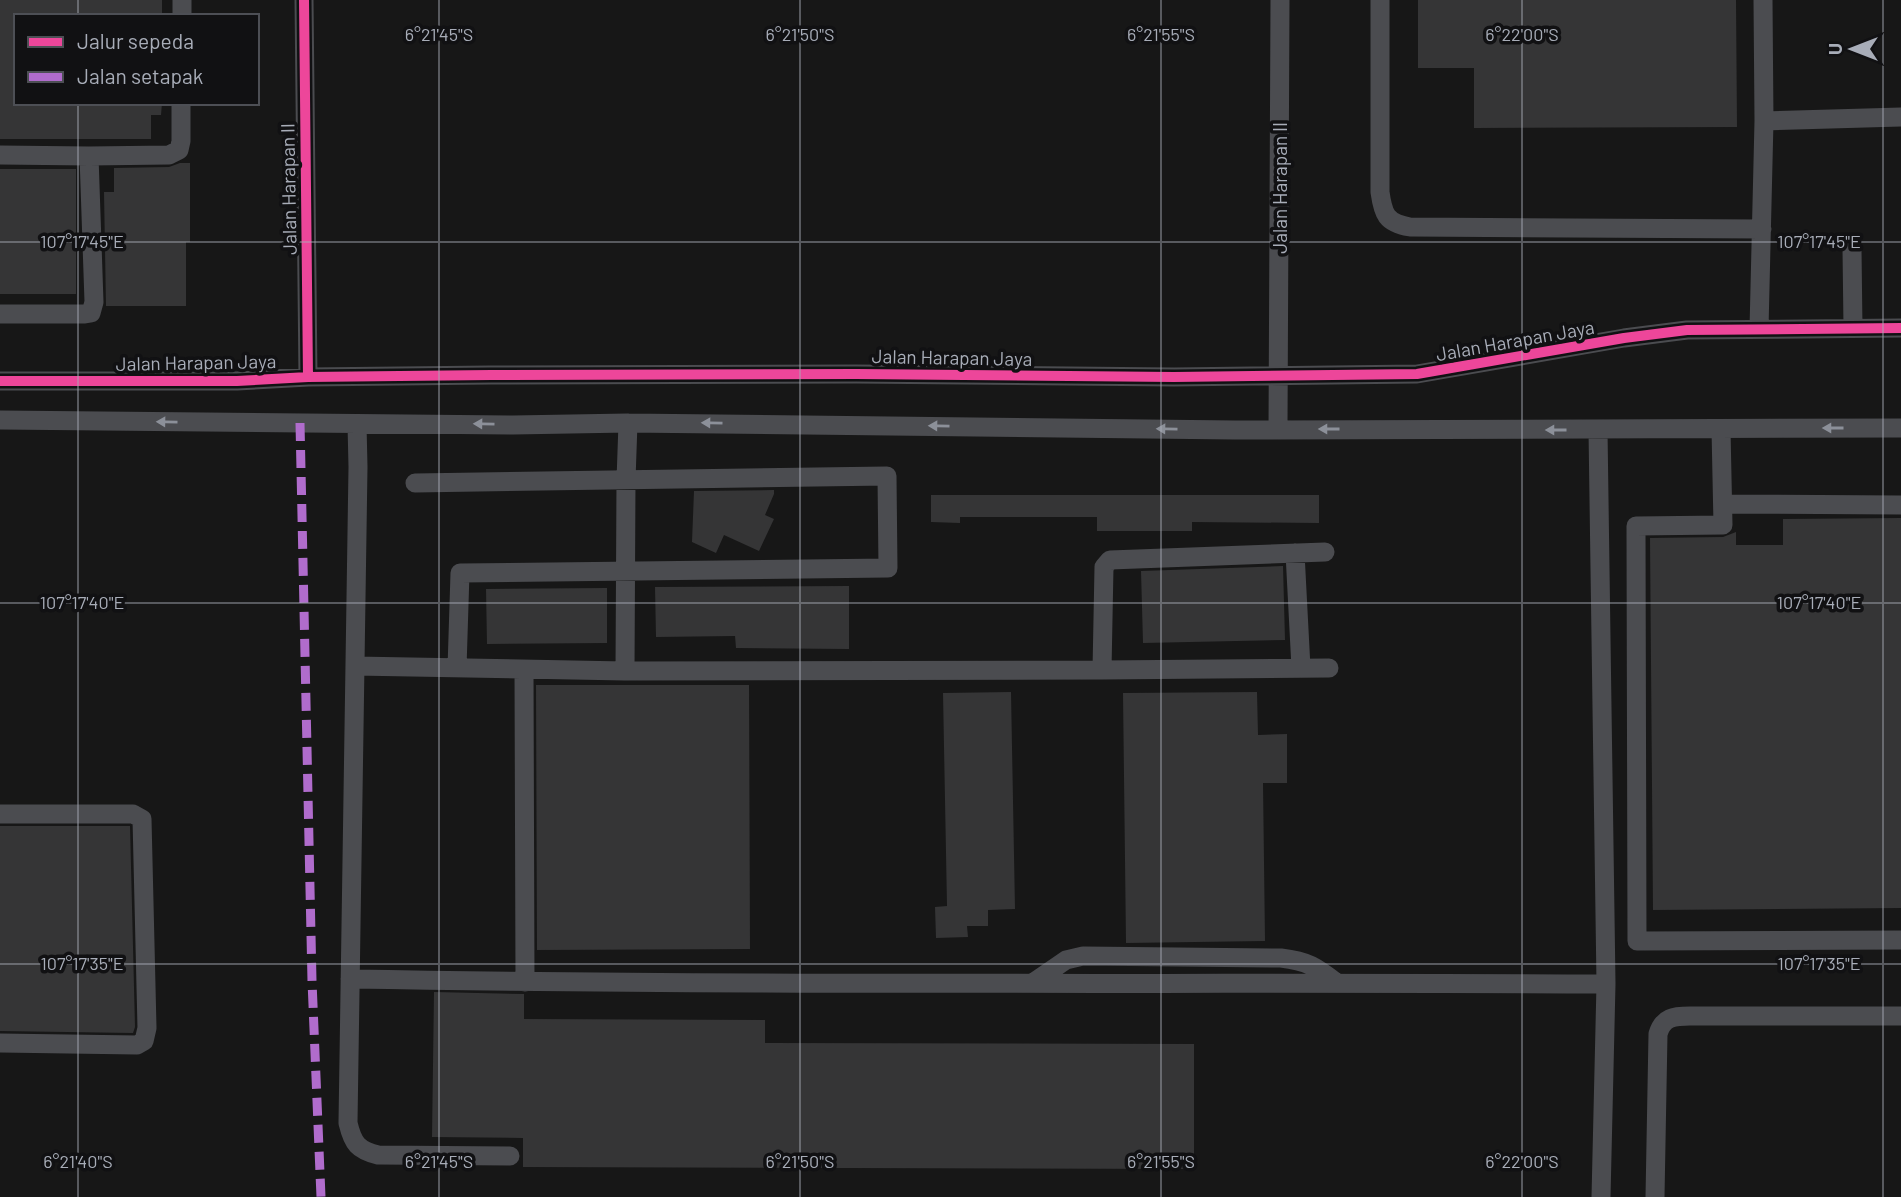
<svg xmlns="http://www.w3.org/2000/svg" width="1901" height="1197" viewBox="0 0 1901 1197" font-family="Barlow,sans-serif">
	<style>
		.building { fill: #353536 }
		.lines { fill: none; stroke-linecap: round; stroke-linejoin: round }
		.minor { stroke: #4b4c50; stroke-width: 19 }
		.quiet { stroke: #b06ccc; stroke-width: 9; stroke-dasharray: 18 9; stroke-linecap: butt }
		.cycleway-casing { stroke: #111113; stroke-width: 15 }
		.cycleway { stroke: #ed469a; stroke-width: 10 }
		.oneway { fill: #8c9099 }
		.ticks { fill: none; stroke: #a8adb8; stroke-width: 2; stroke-opacity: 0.45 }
		.labels { text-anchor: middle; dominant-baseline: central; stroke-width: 7; stroke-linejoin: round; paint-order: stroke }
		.street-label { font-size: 19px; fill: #a8adb8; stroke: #111113 }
		.ticks-label { font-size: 18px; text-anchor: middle; fill: #a8adb8; stroke: #111113; stroke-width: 7; stroke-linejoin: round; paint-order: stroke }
	</style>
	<rect width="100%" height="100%" fill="#171717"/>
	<path class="building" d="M0,0H162V16H16V103H162L161,115H151V139H0Z
		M1418,0H1736L1737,127L1474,128V68H1418Z
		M180,163H190V242H186V306H106L104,192H114V168L169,167Z
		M0,169H76V294H0Z
		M774,490V494L765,515L774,519L759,551L724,535L716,553L692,542L694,491Z
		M931,495H1319V523L1192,522V531H1097V517H960V523L931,522Z
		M1901,518V908L1653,910L1650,538L1723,537L1736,532V545H1783V519Z
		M1283,566L1285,640L1143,643L1141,571Z
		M849,586V649L736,648L735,636L656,637L655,587Z
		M607,588V643L487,644L486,589Z
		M536,685H749L750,949L537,950Z
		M1011,692L1015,909L988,910V926H967L968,937L936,938L935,907L947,906L943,693Z
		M1257,692L1258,735L1287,734V783H1263L1265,941L1126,943L1123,693Z
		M0,826H130L135,1027L133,1033L0,1031Z
		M434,992L524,994V1019L765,1020V1043L1194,1044V1169L523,1167V1138L432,1137Z"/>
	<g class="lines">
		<path class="minor" d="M304,0L308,377
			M1380,0V192C1383,214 1386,223 1410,227L1762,229
			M182,16V0
			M1764,121L1901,117
			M0,155L89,156
			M1852,249L1853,328
			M0,314H85L91,313L94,302L89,156L169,155L179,150L181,141V103
			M1759,329L1764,121L1763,0
			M0,381H237L308,377L491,375L856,374L1174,377L1417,374L1624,338L1687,330L1901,328
			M0,420L513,425L628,423L1235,430L1901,428
			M357,424L358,467L348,1123C353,1144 358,1150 378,1155L510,1156
			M1278,429L1280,0
			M1721,429L1723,525L1636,526L1637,941L1901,940
			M1598,430L1606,984L1601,1197
			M415,483L887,476L888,568L460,573L457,668
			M1723,504L1901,505
			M1325,552L1110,560L1104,567L1102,670L1329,668
			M1295,553L1301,668
			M355,666L625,671L1102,670
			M524,670L525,982
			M625,671L626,480L628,423
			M0,814H133L142,819L147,1028L144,1041L137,1045L0,1043
			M350,979C769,986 1187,982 1606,984
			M1034,982L1066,960L1083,956L1281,958C1308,961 1316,967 1337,983
			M1655,1197L1658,1034C1663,1017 1674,1016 1690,1016H1901"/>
		<path class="quiet" d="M300,423L312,981L321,1197"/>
		<defs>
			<path id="cycleway" d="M304,0L308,377
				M0,381H237L308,377L491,375L856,374L1174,377L1417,374L1624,338L1687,330L1901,328"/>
		</defs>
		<use href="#cycleway" class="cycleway-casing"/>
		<use href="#cycleway" class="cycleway"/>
	</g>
	<defs><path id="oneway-solid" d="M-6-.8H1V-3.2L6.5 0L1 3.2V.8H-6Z" transform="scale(1.75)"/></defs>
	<g class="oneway">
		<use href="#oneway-solid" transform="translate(167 422) rotate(-179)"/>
		<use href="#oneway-solid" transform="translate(712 423) rotate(-179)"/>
		<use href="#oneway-solid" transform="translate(484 424) rotate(-179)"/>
		<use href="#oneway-solid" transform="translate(939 426) rotate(-179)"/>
		<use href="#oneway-solid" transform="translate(1833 428) rotate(180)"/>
		<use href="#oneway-solid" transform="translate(1167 429) rotate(-179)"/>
		<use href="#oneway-solid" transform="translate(1329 429) rotate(-180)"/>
		<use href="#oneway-solid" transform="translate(1556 430) rotate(-180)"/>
	</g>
	<path class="ticks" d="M78,0V16M439,0V1197M800,0V1197M1161,0V1197M1522,0V1197M1883,0V1197M78,103V1197M0,242H1901M0,603H1901M0,964H1901"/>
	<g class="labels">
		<g class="street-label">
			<text transform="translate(1279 188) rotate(-90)">Jalan Harapan II</text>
			<text transform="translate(288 189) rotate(-91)">Jalan Harapan II</text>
			<text transform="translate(1515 340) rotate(-10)">Jalan Harapan Jaya</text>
			<text transform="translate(952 357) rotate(1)">Jalan Harapan Jaya</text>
			<text transform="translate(196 362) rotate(-1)">Jalan Harapan Jaya</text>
		</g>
	</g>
	<g class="ticks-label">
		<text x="439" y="41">6°21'45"S</text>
		<text x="800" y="41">6°21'50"S</text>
		<text x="1161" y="41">6°21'55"S</text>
		<text x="1522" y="41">6°22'00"S</text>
		<text x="1819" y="248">107°17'45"E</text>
		<text x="82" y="248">107°17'45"E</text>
		<text x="1819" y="609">107°17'40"E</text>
		<text x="82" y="609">107°17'40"E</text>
		<text x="1819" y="970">107°17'35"E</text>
		<text x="82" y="970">107°17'35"E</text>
		<text x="78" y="1168">6°21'40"S</text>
		<text x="439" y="1168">6°21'45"S</text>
		<text x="800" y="1168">6°21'50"S</text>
		<text x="1161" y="1168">6°21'55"S</text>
		<text x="1522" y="1168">6°22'00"S</text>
	</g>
	<rect x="14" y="14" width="245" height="91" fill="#111113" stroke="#4d4f55" stroke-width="2"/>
	<rect x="28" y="37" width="35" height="10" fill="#ed469a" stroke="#4d4f55" stroke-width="2"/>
	<text x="77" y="49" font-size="21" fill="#a8adb8">Jalur sepeda</text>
	<rect x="28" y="72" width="35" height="10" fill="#b06ccc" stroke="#4d4f55" stroke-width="2"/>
	<text x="77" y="84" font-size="21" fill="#a8adb8">Jalan setapak</text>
	<g transform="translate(1852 49) rotate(270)" stroke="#111113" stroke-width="5" paint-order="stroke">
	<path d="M0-5L12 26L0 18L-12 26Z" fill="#a8adb8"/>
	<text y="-10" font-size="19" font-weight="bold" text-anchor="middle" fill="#a8adb8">U</text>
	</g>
</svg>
